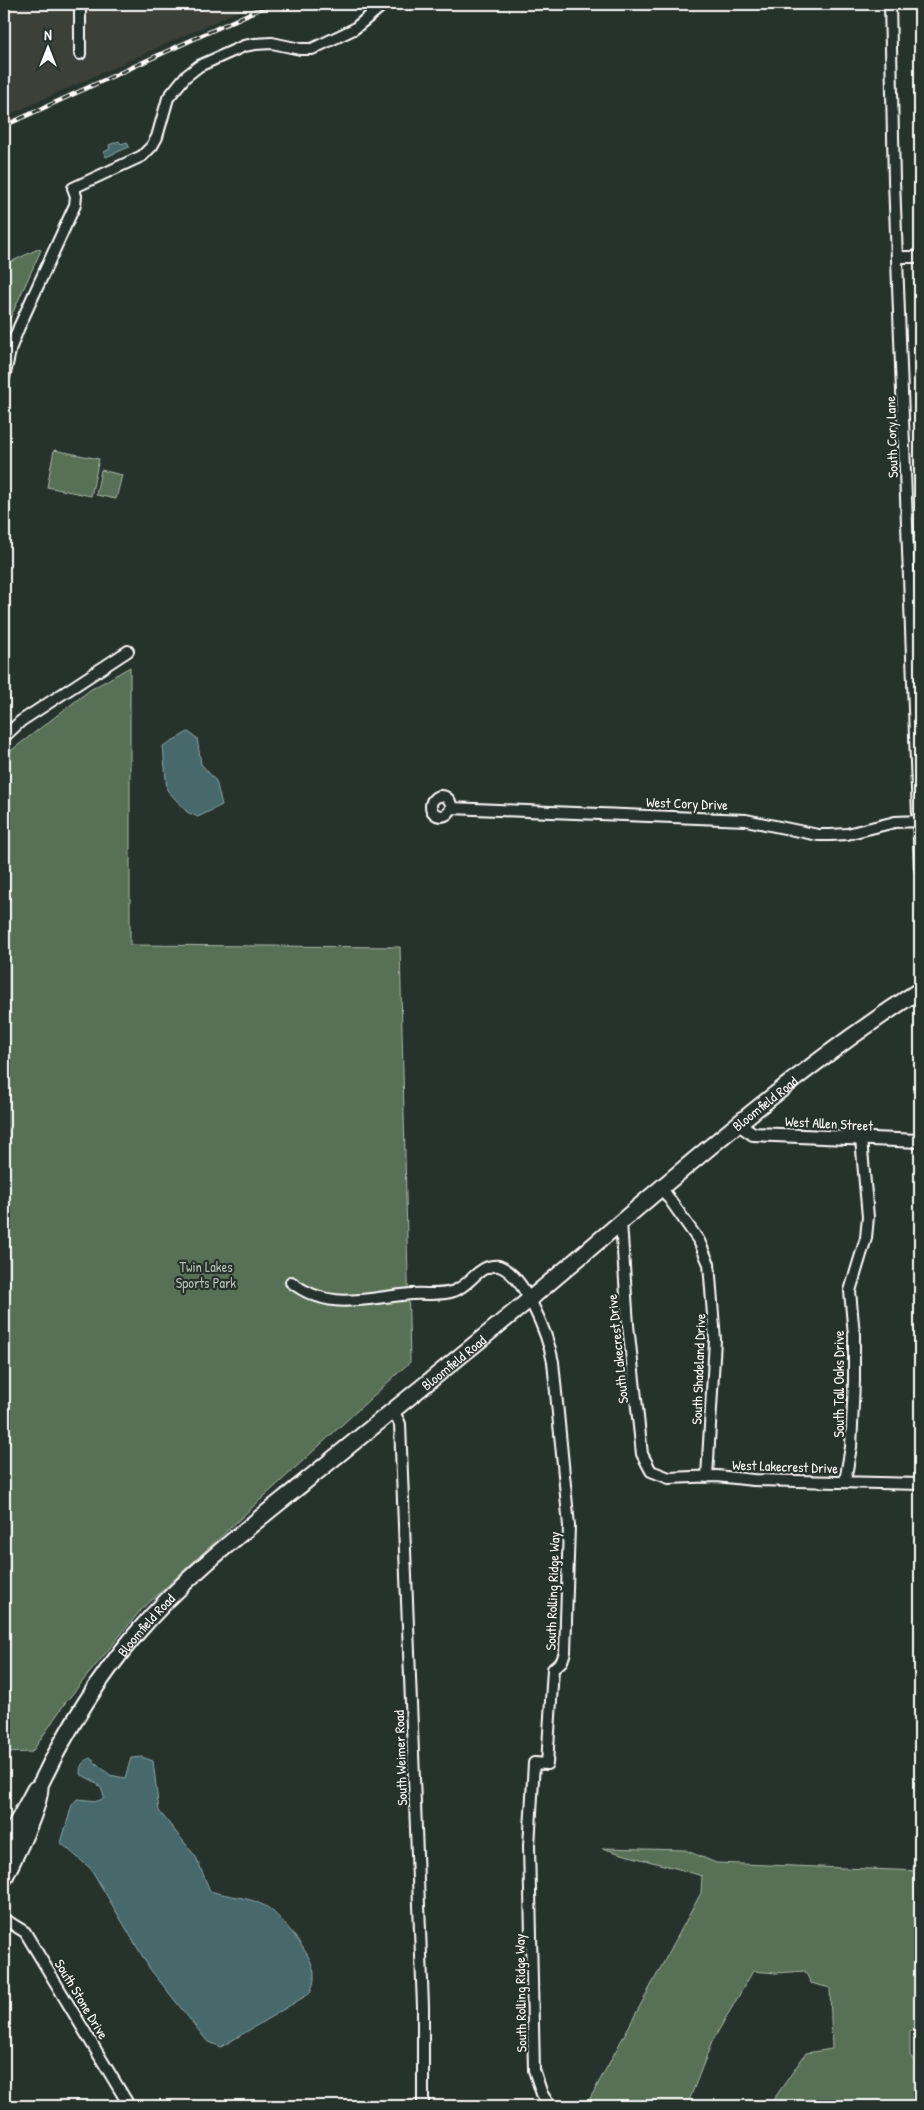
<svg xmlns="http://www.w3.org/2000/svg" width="924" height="2110" viewBox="0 0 924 2110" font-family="'Patrick Hand',sans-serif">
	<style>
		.built { fill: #3a4138 }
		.green { fill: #597054; stroke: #acb8aa }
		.water { fill: #46696c; stroke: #90a5a7 }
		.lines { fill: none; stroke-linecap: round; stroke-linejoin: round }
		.minor-casing { stroke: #fff; stroke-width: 14 }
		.tertiary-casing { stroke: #fff; stroke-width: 16 }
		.primary-casing { stroke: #fff; stroke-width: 19 }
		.minor { stroke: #26332d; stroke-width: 10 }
		.tertiary { stroke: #26332d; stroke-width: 12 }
		.primary { stroke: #26332d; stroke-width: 15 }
		.rail-casing { stroke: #fff; stroke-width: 4.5 }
		.rail { stroke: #26332d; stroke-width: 2.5; stroke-dasharray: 8; stroke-linecap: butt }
		.labels { text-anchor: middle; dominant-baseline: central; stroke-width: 4.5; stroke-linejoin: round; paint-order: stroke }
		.street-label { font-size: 14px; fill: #fff; stroke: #26332d }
		.park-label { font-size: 14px; fill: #b4bfb2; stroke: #26332d }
	</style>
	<rect width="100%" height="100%" fill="#26332d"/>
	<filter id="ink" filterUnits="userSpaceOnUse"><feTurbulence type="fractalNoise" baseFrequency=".02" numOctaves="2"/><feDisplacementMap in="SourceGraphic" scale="10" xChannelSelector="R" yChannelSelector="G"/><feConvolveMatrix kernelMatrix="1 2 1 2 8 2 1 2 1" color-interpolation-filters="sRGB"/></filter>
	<g filter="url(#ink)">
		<path class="built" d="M4,4H254L4,117Z"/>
		<path class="green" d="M38,249L41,250L4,332V265Z
			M54,450L99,459L91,496L47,487Z
			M101,470L122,475L116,499L96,495Z
			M130,667V945L400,947L410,1362L140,1611L65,1703L32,1752L4,1753V756L90,690Z
			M602,1848L685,1850L716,1863L920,1871V2028L910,2031V2055L920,2070V2106H769L806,2053L832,2049L830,1988L811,1983L805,1971L776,1973L753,1971L712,2042L687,2106H586L701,1893L702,1876C669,1865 635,1859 602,1848Z"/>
		<path class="water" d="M119,141L121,144L127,142L129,147L106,157L104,152L110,149L109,145Z
			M188,732L197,738L201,764L216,781L222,805L198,817L187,812L167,790L163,746Z
			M142,1757L153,1761L159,1811L196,1857L210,1891C229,1897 247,1896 265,1906C278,1912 308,1951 312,1965C316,1976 314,1985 309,1994L221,2047L207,2041L150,1969L91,1869L61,1843L72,1805L77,1799L98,1801L104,1798C102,1783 93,1781 80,1774C80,1766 82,1762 90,1758L110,1775L125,1778L131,1758Z"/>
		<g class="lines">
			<defs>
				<path id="minor" d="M80,4V54
					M890,4L894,180L920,868
					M898,257H920
					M4,378L11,347L19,327L75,205L76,196L73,188L142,156L152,146L157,137L168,98L185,77L199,66L244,46L255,44L272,43L300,49H312L354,29L384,4
					M4,737L21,721L128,651
					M431 806a10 10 0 1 1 20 0a10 10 0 1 1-20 0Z
					M451,808L746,820L818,835H830L847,834L895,822L919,821
					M661,1187L699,1241L709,1264L715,1340L707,1477
					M621,1222L628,1325L642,1454L651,1471L669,1478L717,1476L753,1480L920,1484
					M291,1282C331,1313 367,1297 412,1294C426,1293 442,1296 454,1291C472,1284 478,1264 499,1266C525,1275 548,1336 553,1362L569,1526L565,1652L562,1661L553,1669L547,1764L534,1763L529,1846L534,2070L542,2094L550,2106
					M393,1410L400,1424L423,2006V2106
					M845,1481L851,1447L854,1382V1335L850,1291L866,1238L868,1217L861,1139
					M4,1919L25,1932L127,2102"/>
				<path id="tertiary" d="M739,1124L753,1134L920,1141"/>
				<g id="primary">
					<path d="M4,1847L35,1789"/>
					<path id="s1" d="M4,1879C14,1857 41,1808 40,1785C66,1731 97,1680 136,1634C184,1577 244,1531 301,1485C377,1423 454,1362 530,1299C657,1193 780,1080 920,990"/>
				</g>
			</defs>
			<use href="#minor" class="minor-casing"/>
			<use href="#tertiary" class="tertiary-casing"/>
			<use href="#primary" class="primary-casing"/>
			<use href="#minor" class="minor"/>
			<use href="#tertiary" class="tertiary"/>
			<use href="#primary" class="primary"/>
			<defs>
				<path id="rail" d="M4,126L270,4"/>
			</defs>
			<use href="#rail" class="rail-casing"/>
			<use href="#rail" class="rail"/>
		</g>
	</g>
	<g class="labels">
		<g class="street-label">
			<text transform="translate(891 437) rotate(-92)">South Cory Lane</text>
			<text transform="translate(687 803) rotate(2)">West Cory Drive</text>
			<text stroke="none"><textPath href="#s1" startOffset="1104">Bloomfield Road</textPath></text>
			<text transform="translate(829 1123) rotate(3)">West Allen Street</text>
			<text transform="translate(617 1349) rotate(-96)">South Lakecrest Drive</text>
			<text stroke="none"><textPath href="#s1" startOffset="699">Bloomfield Road</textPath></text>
			<text transform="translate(698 1369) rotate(-88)">South Shadeland Drive</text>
			<text transform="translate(838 1384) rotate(-90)">South Tall Oaks Drive</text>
			<text transform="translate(785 1466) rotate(2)">West Lakecrest Drive</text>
			<text transform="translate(552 1591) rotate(-88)">South Rolling Ridge Way</text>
			<text stroke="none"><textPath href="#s1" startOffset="294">Bloomfield Road</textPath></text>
			<text transform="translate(400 1758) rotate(-92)">South Weimer Road</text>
			<text transform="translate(520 1993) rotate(-91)">South Rolling Ridge Way</text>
			<text transform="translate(82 1999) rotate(59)">South Stone Drive</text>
		</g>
		<g class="park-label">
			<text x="206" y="1266">Twin Lakes<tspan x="206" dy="16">Sports Park</tspan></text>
		</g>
	</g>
	<rect width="924" height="2110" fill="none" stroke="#26332d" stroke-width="20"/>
	<rect x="10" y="10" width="904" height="2090" fill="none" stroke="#fff" stroke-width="2" filter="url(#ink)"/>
	<g transform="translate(48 48)" stroke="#26332d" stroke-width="4" paint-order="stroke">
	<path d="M0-4L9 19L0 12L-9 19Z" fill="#ffffff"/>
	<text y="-8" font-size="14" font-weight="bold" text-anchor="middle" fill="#ffffff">N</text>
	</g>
</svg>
